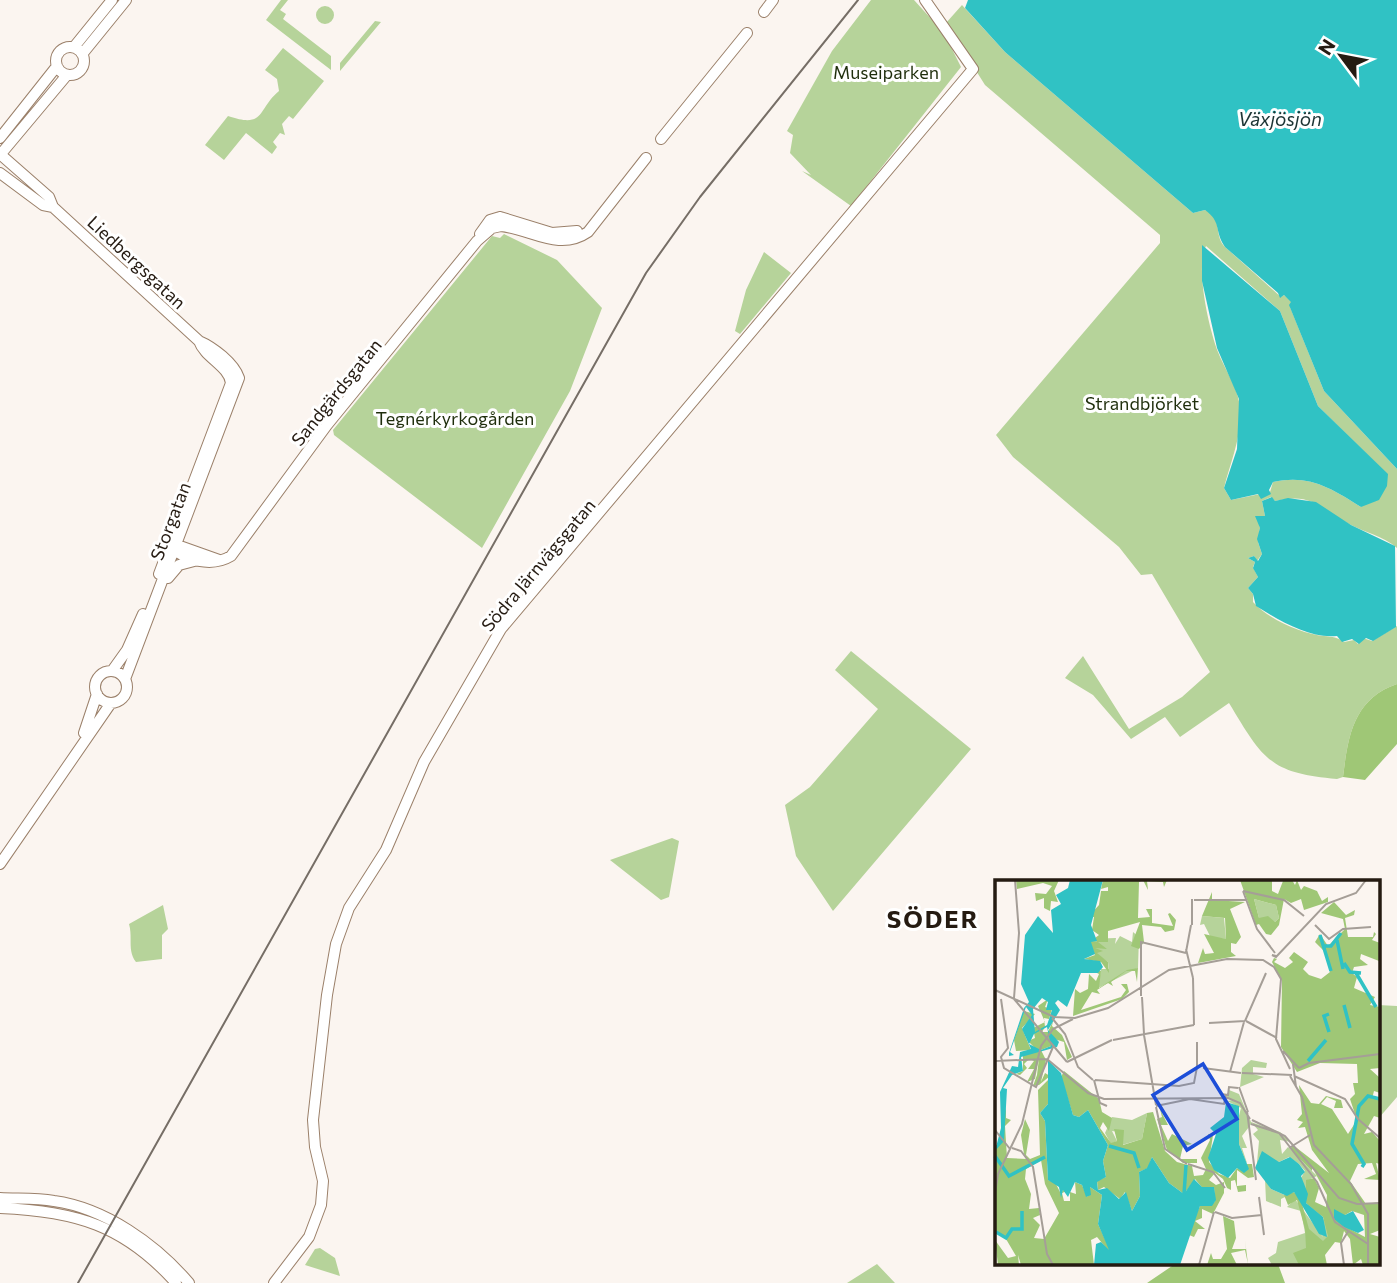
<svg xmlns="http://www.w3.org/2000/svg" width="1397" height="1283" viewBox="0 0 1397 1283" font-family="Commissioner,sans-serif">
	<style>
		.green { fill: #b6d39a; fill-rule: evenodd }
		.forest { fill: #9fc776 }
		.water { fill: #30c2c4 }
		.lines { fill: none; stroke-linecap: round; stroke-linejoin: round }
		.secondary-casing { stroke: #9b806a; stroke-width: 12 }
		.secondary { stroke: #fff; stroke-width: 10 }
		.rail { stroke: #766e66; stroke-width: 2 }
		.labels { text-anchor: middle; dominant-baseline: central; stroke-width: 6; stroke-linejoin: round; paint-order: stroke }
		.park-label { font-size: 18px; fill: #1f2e0c; stroke: #fff }
		.street-label { font-size: 18px; fill: #251b12; stroke: #fff }
		.water-label { font-size: 19px; font-style: italic; fill: #1c3434; stroke: #fff }
		.district-label { font-size: 24px; font-weight: bold; letter-spacing: 2px; fill: #251b12; stroke: #fff }
		.inset-river { fill: none; stroke: #30c2c4; stroke-width: 3.5 }
		.inset-road { fill: none; stroke: #a59e97; stroke-width: 2 }
		.view { fill: #1d4ed8; fill-opacity: 0.15; stroke: #1d4ed8; stroke-width: 3.5 }
		.inset-edge { fill: none; stroke: #251b12; stroke-width: 3.5 }
	</style>
	<rect width="100%" height="100%" fill="#fbf5f0"/>
	<path class="green" d="M281,0H288L280,10L286,14L283,19L331,56V70L266,20Z
		M871,0H914L944,33L961,67L851,206L802,171L811,175L790,153L793,135L787,131L832,51Z
		M962,5L1005,52L1193,213L1205,210C1223,218 1214,235 1224,246L1281,297L1284,295L1292,302L1290,307L1324,391L1397,469V548C1383,536 1364,532 1349,524C1320,508 1312,492 1275,501L1271,497L1262,501L1265,516L1258,517L1260,528L1258,542L1262,554L1257,561L1254,556L1248,558L1255,562L1253,567L1258,577L1248,588L1253,594V602C1269,620 1303,634 1324,636C1333,637 1337,637 1344,642L1354,640L1358,644L1363,638L1372,641L1397,626V684C1353,699 1348,737 1343,777L1337,779C1269,773 1263,759 1229,703L1180,737L1165,717L1131,739L1093,695L1065,678L1083,656L1129,729L1182,697L1210,672L1152,574L1141,575L1119,547L1013,457L996,435L1160,243V235L985,85L946,23ZM1206,246L1280,311L1318,406L1387,474L1361,507C1331,488 1309,474 1273,482L1270,492L1231,500L1224,488C1231,459 1246,428 1238,397C1234,382 1224,367 1218,352C1209,329 1195,268 1206,246Z
		M316 15a9 9 0 1 1 18 0a9 9 0 1 1-18 0Z
		M375,21L381,22L340,71V63Z
		M283,48L324,81L293,119L289,116L282,124L285,135L280,133L273,142L277,147L272,154L246,133L224,160L205,145L228,116C266,129 257,109 279,91L277,79L265,70Z
		M504,234L557,260L602,308L570,391L482,548L334,435L333,430L492,236L500,238Z
		M764,252L791,273L740,334L735,331L746,290Z
		M851,651L971,749L833,911L796,856L785,805L810,787L878,709L835,670Z
		M672,838L679,841L669,897L661,900L610,860Z
		M163,905L168,929L162,935V959L136,962C127,951 133,937 129,924Z
		M1378,1005L1397,1006V1097L1378,1119Z
		M320,1248L335,1258L340,1276L305,1265L315,1249Z
		M877,1264L895,1283H847Z"/>
	<path class="forest" d="M1397,684V744L1365,780L1343,777C1348,737 1353,699 1397,684Z
		M1175,1264H1278L1285,1283H1147Z"/>
	<path class="water" d="M968,0H1397V469L1324,391L1289,305L1291,302L1284,295L1280,298L1278,293L1225,247C1214,231 1222,222 1205,210L1193,213L1005,52L965,8Z
		M1202,245L1280,311L1318,406L1388,474L1387,486L1379,500L1361,507C1331,488 1309,474 1273,482L1269,490L1271,494L1261,499L1258,494L1231,500L1224,488L1237,449L1239,399L1217,348L1202,281Z
		M1272,497L1275,501L1288,498L1316,502L1351,525L1395,546L1396,627L1373,641L1366,638L1359,644L1352,639L1342,642L1337,636C1310,639 1280,621 1256,606L1253,594L1248,588L1258,577L1253,568L1255,562L1248,558L1254,556L1258,561L1262,554L1257,539L1260,528L1255,516H1265L1262,501Z"/>
	<g class="lines">
		<defs>
			<path id="secondary" d="M764,12L773,0
				M56 61a14 14 0 1 1 28 0a14 14 0 1 1-28 0Z
				M74,47L112,0
				M83,53L126,0
				M0,138L57,66
				M661,139L747,33
				M0,154L49,197L53,207L199,341C213,347 234,363 239,378L125,679
				M0,155L67,75
				M0,173L43,205L53,207
				M500,217L552,233L577,231
				M480,234L490,220L500,217
				M170,544C183,562 213,567 231,556L327,425L477,241L492,228L501,226C531,229 559,252 588,232L646,158
				M174,544L219,560
				M159,574L231,383C229,366 205,358 199,341
				M168,578L179,565L198,560
				M112,671L127,650L143,614
				M95 687a16 16 0 1 1 32 0a16 16 0 1 1-32 0Z
				M84,733L97,694
				M0,864L111,703
				M0,1198C18,1199 36,1198 54,1201C105,1208 156,1244 189,1283
				M0,1208C75,1211 124,1225 176,1283
				M274,1283L309,1237L321,1205L323,1181L315,1147L313,1120L327,995L336,944L349,908L386,850L424,762L501,629L973,69L925,0"/>
		</defs>
		<use href="#secondary" class="secondary-casing"/>
		<use href="#secondary" class="secondary"/>
		<path class="rail" d="M78,1283L646,273L700,197L858,0"/>
	</g>
	<g class="labels">
		<g class="park-label">
			<text x="886" y="72">Museiparken</text>
			<text x="1142" y="403">Strandbjörket</text>
			<text x="455" y="418">Tegnérkyrkogården</text>
		</g>
		<g class="street-label">
			<text transform="translate(137 262) rotate(43)">Liedbergsgatan</text>
			<text transform="translate(336 392) rotate(-51)">Sandgärdsgatan</text>
			<text transform="translate(170 521) rotate(-69)">Storgatan</text>
			<text transform="translate(538 565) rotate(-50)">Södra Järnvägsgatan</text>
		</g>
		<g class="water-label">
			<text x="1280" y="118">Växjösjön</text>
		</g>
		<g class="district-label">
			<text x="933" y="918">SÖDER</text>
		</g>
	</g>
	<g transform="translate(995 880)">
		<rect width="385" height="385" fill="#fbf5f0"/>
		<path d="M259,19L281,25L284,38L280,42L264,38ZM207,36L229,38L231,59L216,58L209,44L205,45ZM138,52L144,57L143,88L103,108L106,89H114L113,82L107,78L104,82L91,59L121,58L120,64L125,56L137,62ZM256,180L272,183L271,188L258,187V194L269,197L245,207L247,188ZM234,210L244,214L256,242L285,252L296,262L285,260L287,274L293,267L322,296L311,301V308L339,358L311,368L315,385H277L273,378L281,373L283,362L310,353L306,331L292,327L300,319L328,357L311,321L306,298L310,291L304,284L294,277L284,282L264,278L261,293L264,261L258,254L263,250L257,243L247,256L252,268H247L252,283L251,282L244,264L241,247L246,228L232,221L238,220L231,218ZM152,233L147,259L127,265L124,252L117,251L122,261L116,264L110,253L117,237L137,240ZM270,299L276,309L292,316L286,319V327L271,321Z" fill="#b6d39a"/>
		<path d="M21,0H64L59,11L63,22L56,21L55,31L49,28V18L41,21L40,13L51,14L57,6L48,3L22,9ZM108,0H172L169,7L168,2L152,1L153,10L148,0L144,2L143,38L155,37L151,29H157V43L178,46L173,34L175,33L181,40L179,50L170,52L166,47L147,45L149,62L144,69L136,66L145,42L113,51V62H103L112,69L100,68L108,71L102,73L113,82L114,93L106,82L89,79L100,75L95,61L102,62L100,58L104,55L97,50L99,37H93L104,25L106,11H113V7L106,9ZM245,0H277V11L283,14L288,1L297,0L300,5L302,0L306,10L309,6L322,11L327,21L333,17V22L309,30L306,19L296,23L289,19L284,45L276,55L271,54L264,44L261,45ZM259,19L281,25L284,38L280,42L273,36L264,38ZM217,12V20L250,22L235,29L246,57L241,64L236,63V72L241,76L203,83L208,68L210,74L219,73L209,54L231,59L230,38L207,36ZM339,22L351,35L360,30L359,35L350,38L353,57H378L379,52L381,54L377,60L385,63L384,81L366,74L365,79L373,85L359,87L357,93L362,97L359,108L380,117L375,125L385,127V188L375,189L385,198V213L379,211L377,219H385V238L379,236L369,254L377,252L385,261V284L381,283L385,300L369,299L381,294L377,283L363,284L355,301L371,324L385,322V350L375,354L385,357V385H368L366,379L358,385L355,359L349,351L346,363L340,362L330,375L332,385H304L298,373L311,368L310,349L302,320L293,325L289,315L299,312L306,320L314,349L328,361L333,356L328,337L311,323V300L319,298L324,308L320,322L331,327L332,315L317,287V291L295,269L298,265L334,293L317,270L310,247L303,248L308,242L302,240L307,234L304,205L316,223L324,224L331,216L346,220L348,228H339L341,221L332,217L326,224L337,229L353,254L362,240L355,219L360,214L358,203H363L362,184L325,183L302,192L286,167L287,101L277,82L279,78L282,79L279,82L290,88L298,82L294,78L299,72L313,82L308,89L314,95L326,99L335,92L331,73L320,62L325,54L333,66L350,49L348,39L326,33ZM357,331L369,335L370,357L355,349L344,332L352,340L350,335ZM143,88L142,102L140,91H131L116,102L118,106L113,103L102,110L105,114L97,112L86,130L126,117L131,110L126,104H132L134,112L127,119L78,136L80,109L85,113L93,109L94,94L101,101L104,94L98,91H106L104,108L132,90ZM53,119L50,127L57,129L54,139L49,138L50,147L47,152H53L58,141L57,146L67,155L77,177L72,180L69,162L56,158V166L46,170L51,180L46,202L50,193L55,196L44,205L38,206L42,195L44,178L40,199L32,202L39,189H33L39,181L34,179L29,184L32,188L25,195L21,194L28,191V175L42,170L33,161L40,158L38,148L50,142L43,126ZM29,131L40,134L27,148L36,170L21,171L19,160ZM69,191L104,219L107,232L117,238L114,251L108,242L105,248L116,263L122,261L119,249L129,250L128,265L147,259L152,233L158,232L170,271L182,282L197,286L199,296L208,295L211,289L206,278L215,260L213,254L218,255L214,282L224,294L235,298L242,288L249,292L251,284H257L259,297L253,298L242,290V306L251,305V311L243,312L240,300L236,301V310L232,308L228,299L220,293L214,300L221,305L229,302V313L218,334L207,329V338L200,341L210,349H203L199,357L194,355L195,347L206,324L220,322L219,307L210,311L200,299L189,314L174,303L157,277L153,288L144,292L145,316L137,331L130,312L125,319L109,307L103,310L102,301L111,297L108,281L113,265L93,230L84,237L78,235L66,197ZM54,199L53,224L45,233L50,241L53,300L60,302L66,314L68,310L72,311L67,313L69,321H75V312L81,314L80,302L87,305L92,317L95,307L107,315L103,344L114,368L115,379L113,383L112,369L102,357L96,360L99,385H26L23,375L24,385H3L0,360L13,378L21,376L11,359L0,352V266L7,262L10,231L11,226V238L16,240L10,246L12,278L32,279L29,274L26,255L30,239L35,250L31,275L35,279L45,275L43,210ZM46,280L50,304L64,333L49,359L39,358L45,345L38,338L45,335L44,328L34,329L36,314L30,299L31,289ZM165,229L173,245H166L173,261L177,254L197,264L188,266L185,279H202V283H188L172,270L162,239L167,237ZM228,336L239,341L241,358L237,369H251L250,360L253,384L250,370L236,373L242,385H212L216,373L218,379H226L232,369Z" fill="#9fc776" fill-rule="evenodd"/>
		<path d="M75,0H108L96,45L102,61L96,62L100,74L89,79L105,81L108,87L103,93H86L72,127L63,120L60,123L65,130L53,150L64,162L62,167L26,177L28,191L17,195L8,208L12,209L9,261L0,271L6,248L5,212L17,186L23,187L25,172L36,169L27,149L37,135L31,127L15,172L19,175L14,176V173L29,128L34,122L26,104L30,55L43,36L58,53L56,30L66,24L61,15L73,8ZM47,118L53,122L51,130H57L52,145L40,152L38,129ZM52,147L56,166L46,170L34,164L39,154ZM53,180L66,193L78,235L84,237L93,230L113,265L108,281L111,297L102,302L103,310L112,308L124,319L131,312L137,331L145,316L144,292L152,288L157,277L174,303L189,314L199,299L207,307H219L221,320L217,326H205L185,385H99L101,364L106,362L114,370L103,344L107,315L95,307L96,315L91,317L87,305L80,302L73,317L68,310L66,318L64,307L53,300L50,241L45,233L53,224ZM231,222L244,226V264L254,289L249,293L242,288L233,298L219,290L213,278L221,254L215,248L229,237ZM267,271L284,282L295,277L304,284L310,292L306,296L313,314L311,323L328,337L332,357L324,354L299,312L292,316L276,309L260,288ZM339,329L350,335L358,331L369,350L363,353L349,347L339,339Z" fill="#30c2c4" fill-rule="evenodd"/>
		<path class="inset-river" d="M325,55L336,91M342,60L348,89M328,66H336L346,53M349,83L355,92L366,93M361,93L381,127M349,125L355,148M334,152L329,136L334,134M313,181L331,160M114,266L139,273L144,288M0,276L14,296L50,277M367,287L369,284L357,264L364,226L373,216L385,219M189,314L191,285M1,352L11,358L17,349H27V331"/>
		<path class="inset-road" d="M248,11L289,20L309,36M248,11L262,49L280,73M197,19V45M199,20H251M320,45L334,59L348,49L376,47M191,69L198,98M191,72L196,45M281,76L277,75L281,77L331,24L361,13L371,0M198,98L199,145M0,110L59,137L80,138L113,128L174,90L232,79L268,80L279,87L286,99L281,159L295,189M146,116V62L191,73M147,117L149,154M19,118L24,53L20,0M6,119L13,168L6,177L9,188L41,207L58,167M19,119L72,182M57,138L70,154L83,187L98,200M250,141L271,93M251,141L282,158M214,143L250,141M150,154L199,145M149,155L161,225M118,160L150,154M288,171L304,188M0,181L52,179L93,213L109,219L233,218L245,223L255,239M72,182L117,160M298,184L301,207M202,187V162M208,188L246,193M304,188L314,183L385,174M235,192L249,142M247,193L297,195M295,196L307,217L319,265L356,304L373,334V385M299,196L350,219L363,239L385,258M99,200L105,223L112,226M100,200L184,206L199,203L202,187M244,207L253,232M226,214L233,215L234,207L243,208M161,226L195,219L229,224L231,215M161,227L170,269L192,284M252,231L261,300M257,240L290,256L344,318L362,324L385,323M256,244L284,253L322,302L340,342L373,364M0,250L15,269M17,268L26,271L38,287L52,374L58,385M294,268L315,255M193,284L218,292L230,308M0,313L3,294L27,244L46,166L58,149L78,139M264,317L269,355M220,332L237,338L267,335M204,385L219,332M349,385L346,363L354,350"/>
		<path class="view" d="M208,184L242,239L192,270L158,215Z"/>
		<rect width="385" height="385" class="inset-edge"/>
	</g>
	<g transform="translate(1341 56) rotate(302)" stroke="#ffffff" stroke-width="5" paint-order="stroke">
	<path d="M0-5L12 26L0 18L-12 26Z" fill="#251b12"/>
	<text y="-10" font-size="19" font-weight="bold" text-anchor="middle" fill="#251b12">N</text>
	</g>
</svg>
